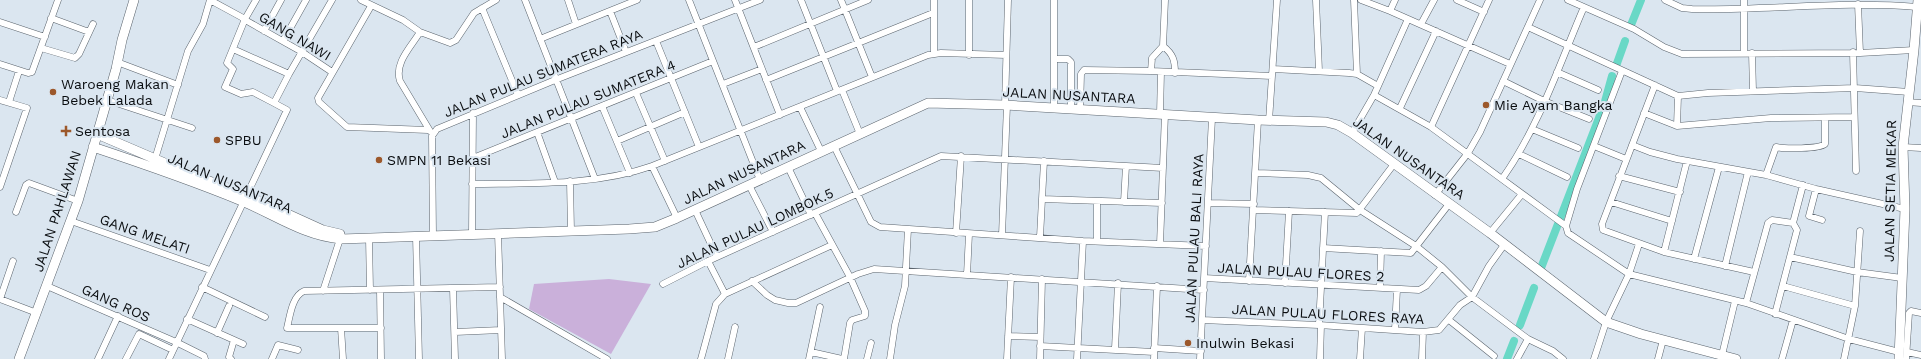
<svg xmlns="http://www.w3.org/2000/svg" width="1921" height="359" viewBox="0 0 1921 359" font-family="'Work Sans',sans-serif">
	<style>
		.green { fill: #cab0da }
		.lines { fill: none; stroke-linecap: round; stroke-linejoin: round }
		.canal { stroke: #69d8c6; stroke-width: 8 }
		.street-casing { stroke: #5b646d; stroke-width: 7 }
		.secondary-casing { stroke: #5b646d; stroke-width: 10 }
		.street { stroke: #fff; stroke-width: 6 }
		.secondary { stroke: #fff; stroke-width: 9 }
		.poi-dot { fill: #9c582b; stroke: #dbe6f0; stroke-width: 1.5 }
		.labels { text-anchor: middle; dominant-baseline: central; stroke-width: 4; stroke-linejoin: round; paint-order: stroke }
		.street-label { font-size: 14px; fill: #0a0d10; stroke: #dbe6f0 }
		.poi-label { font-size: 14px; fill: #0a0d10; stroke: #dbe6f0; text-anchor: start }
	</style>
	<rect width="100%" height="100%" fill="#dbe6f0"/>
	<path class="green" d="M609,279L651,284L611,354L529,309L534,284Z"/>
	<g class="lines">
		<path class="canal" d="M1631,25L1641,0
			M1616,66L1625,41
			M1541,268L1604,105L1612,76
			M1520,325L1534,288
			M1507,359L1514,341"/>
		<defs>
			<path id="street" d="M210,0L245,19
				M256,0L245,19L227,63L233,69L225,87L241,94L253,92L274,103
				M361,0L403,20L420,32L450,43L456,40L474,13L496,0
				M525,0L595,179
				M568,0L576,24
				M689,0L760,180
				M735,0L780,115
				M801,0L837,91
				M841,0L872,77
				M934,0V53
				M969,0V55
				M1316,0L1319,71
				M1354,0L1357,74
				M1361,0L1390,11
				M1395,0L1390,11L1510,64
				M1457,0L1484,12
				M1568,0L1634,29L1664,47L1682,54L1860,53L1914,50
				M1665,0L1682,8L1692,9C1767,11 1842,0 1917,7
				M1744,0V53
				M1858,4L1860,53
				M371,6L318,98L319,102L347,127L428,130
				M482,8L518,95
				M610,11L626,52
				M51,18L89,32
				M247,21L302,52L332,72
				M0,22L45,37
				M1421,24L1434,0
				M1528,27L1678,96L1708,93L1855,88L1909,92
				M264,31L281,0
				M420,32C411,47 394,63 400,81L430,131
				M540,39L637,0
				M283,41L306,0
				M656,41L699,147
				M1163,46C1173,54 1175,60 1175,73
				M754,47L868,0
				M41,48L75,58L79,54L93,24
				M1853,52L1856,171
				M1752,53L1753,91
				M1054,59H1068L1071,62V109
				M117,62L178,85
				M0,64L28,73L32,72L58,0
				M1273,69L1349,73L1357,74L1378,86
				M1151,71L1152,58L1163,46L1165,0
				M1622,71L1577,189L1566,226L1568,233L1629,274L1746,303L1849,339L1899,352
				M1557,72L1598,90
				M289,74L332,0
				M766,80L933,13
				M1503,81L1544,101L1589,119
				M723,84L762,69
				M1655,85L1602,224L1603,230L1664,252L1754,272
				M842,90L860,134
				M636,93L665,161
				M1374,95L1431,127L1566,226
				M0,100L27,108L0,187
				M107,100L192,128
				M9,102L19,71
				M1907,102L1921,103
				M1005,105L1008,0
				M602,106L630,173
				M800,107L821,151
				M1054,108V0
				M1400,108L1436,31
				M1080,110L1081,74L1084,70L1151,71L1272,76
				M1644,113L1677,126L1771,118L1854,117
				M1160,114L1161,72
				M1269,121L1277,0
				M1677,126L1678,96
				M1431,127L1489,0
				M1532,129L1578,148
				M537,132L555,182
				M1352,133L1374,95L1408,19
				M617,141L685,112
				M1632,145L1650,152L1677,159L1766,175L1816,189L1905,209
				M834,146L871,222L880,227L1083,241L1206,246
				M1594,146L1626,159
				M1903,147L1921,148
				M1519,154L1567,177
				M473,158L713,61
				M155,159L188,51L203,24L210,0
				M652,166L677,218
				M788,167L811,215
				M1256,173L1308,175L1321,178L1360,210L1416,246L1442,267L1472,297L1528,339L1553,351L1563,359
				M1766,175L1776,147C1785,149 1819,149 1825,144V118
				M1619,176L1680,192
				M1502,179C1539,127 1559,65 1584,7
				M570,181L571,231
				M472,184C532,183 595,186 652,166L928,55L941,53L1006,55
				M749,185L773,232
				M1816,189L1809,216L1822,220
				M1435,195L1468,153L1480,132L1540,0
				M1042,199L1162,203
				M1124,202L1126,166
				M1611,202L1672,221
				M1208,203L1254,204
				M695,210L717,257
				M1253,210L1357,213L1394,164
				M16,212L26,185L29,183L78,201
				M815,213L850,277L865,311V316L852,320L850,323L844,359
				M71,221L210,270
				M1793,223L1803,185
				M472,233L473,113
				M498,233L502,359
				M956,233L961,156
				M1490,233L1522,194
				M1002,235L1007,105
				M416,236L419,359
				M433,236L432,136L437,129L555,80L760,0
				M1040,237L1044,161
				M369,238L370,290
				M1097,241V201
				M1160,244L1165,114
				M1323,248L1411,253L1449,204
				M1664,252L1687,161
				M1790,257L1857,272L1902,278
				M1694,259L1719,167
				M708,261L725,294
				M1725,266L1748,172
				M967,275L969,234
				M1204,278L1419,290L1426,286L1442,267
				M752,281L767,295L775,300L788,303H796L858,274L874,269L1204,290
				M1249,281L1258,120
				M1285,283L1289,211
				M663,284L708,261L941,156L1163,168
				M47,286L176,342L204,356L205,359
				M1783,286L1855,306
				M202,287L265,317
				M453,288L455,359
				M1380,288L1381,251
				M380,290L381,359
				M323,291L341,236
				M500,297L607,359
				M0,299L13,261
				M0,299L37,313
				M1746,303L1768,223L1772,220L1793,223
				M1775,314L1797,230L1793,223
				M187,319L243,344
				M1202,320L1319,325L1423,332L1439,330L1460,305L1472,297L1489,266L1504,245
				M1449,320L1494,356
				M1319,325L1325,212
				M341,328L343,359
				M381,328H287C290,316 292,296 304,291L500,287
				M1395,330L1397,289
				M455,332L501,330
				M217,333L229,306
				M1008,336L1040,337
				M1040,346L1154,352
				M1154,348L1201,351
				M1115,349L1118,283
				M811,352L842,359
				M1907,352L1921,355
				M1722,355L1735,301
				M98,359L118,316
				M126,359L139,334L173,350
				M169,359L287,110L274,103L289,74L233,49
				M231,359L229,357L234,340
				M272,359L278,345L298,350
				M701,359L716,304L725,294L832,245
				M728,359L735,327
				M809,359L820,307
				M867,359L871,343
				M890,359L895,325L905,286L908,229
				M1007,359L1011,277
				M1040,359L1042,279
				M1077,359L1083,241
				M1154,359L1157,286
				M1200,359L1212,118
				M1320,359L1321,325
				M1360,359L1362,328
				M1422,359L1423,332
				M1517,359L1528,339
				M1594,359L1606,322L1629,274L1639,244
				M1658,359L1663,340
				M1782,359L1793,320
				M1844,359L1855,306L1860,231
				M1906,359L1909,313L1911,311L1921,313"/>
			<path id="secondary" d="M97,134L188,173L246,195L323,230L340,234
				M93,147C144,164 193,181 242,201C275,215 305,236 341,239L629,229L655,227L677,218L928,103L1005,105L1258,120L1326,122L1338,125L1352,133L1490,233L1606,322L1641,334L1736,359
				M19,359L78,201L116,69L122,40L134,0
				M1899,359L1905,209L1903,147L1914,50L1918,0"/>
		</defs>
		<use href="#street" class="street-casing"/>
		<use href="#secondary" class="secondary-casing"/>
		<use href="#street" class="street"/>
		<use href="#secondary" class="secondary"/>
	</g>
	<g class="poi-dot">
		<circle cx="53" cy="92" r="4"/>
		<circle cx="1486" cy="105" r="4"/>
		<path d="M64 125h4v4h4v4h-4v4h-4v-4h-4v-4h4z"/>
		<circle cx="217" cy="140" r="4"/>
		<circle cx="379" cy="160" r="4"/>
		<circle cx="1188" cy="343" r="4"/>
	</g>
	<g class="labels">
		<g class="street-label">
			<text transform="translate(295 36) rotate(31)">GANG NAWI</text>
			<text transform="translate(543 73) rotate(-22)">JALAN PULAU SUMATERA RAYA</text>
			<text transform="translate(1069 95) rotate(3)">JALAN NUSANTARA</text>
			<text transform="translate(588 99) rotate(-22)">JALAN PULAU SUMATERA 4</text>
			<text transform="translate(1409 158) rotate(35)">JALAN NUSANTARA</text>
			<text transform="translate(744 172) rotate(-25)">JALAN NUSANTARA</text>
			<text transform="translate(230 183) rotate(23)">JALAN NUSANTARA</text>
			<text transform="translate(1890 191) rotate(-89)">JALAN SETIA MEKAR</text>
			<text transform="translate(57 211) rotate(-72)">JALAN PAHLAWAN</text>
			<text transform="translate(755 228) rotate(-25)">JALAN PULAU LOMBOK.5</text>
			<text transform="translate(145 234) rotate(19)">GANG MELATI</text>
			<text transform="translate(1194 238) rotate(-87)">JALAN PULAU BALI RAYA</text>
			<text transform="translate(1301 272) rotate(3)">JALAN PULAU FLORES 2</text>
			<text transform="translate(116 303) rotate(24)">GANG ROS</text>
			<text transform="translate(1328 314) rotate(3)">JALAN PULAU FLORES RAYA</text>
		</g>
		<g class="poi-label">
			<text x="61" y="84">Waroeng Makan<tspan x="61" dy="16">Bebek Lalada</tspan></text>
			<text x="1494" y="105">Mie Ayam Bangka</text>
			<text x="75" y="131">Sentosa</text>
			<text x="225" y="140">SPBU</text>
			<text x="387" y="160">SMPN 11 Bekasi</text>
			<text x="1196" y="343">Inulwin Bekasi</text>
		</g>
	</g>
</svg>
